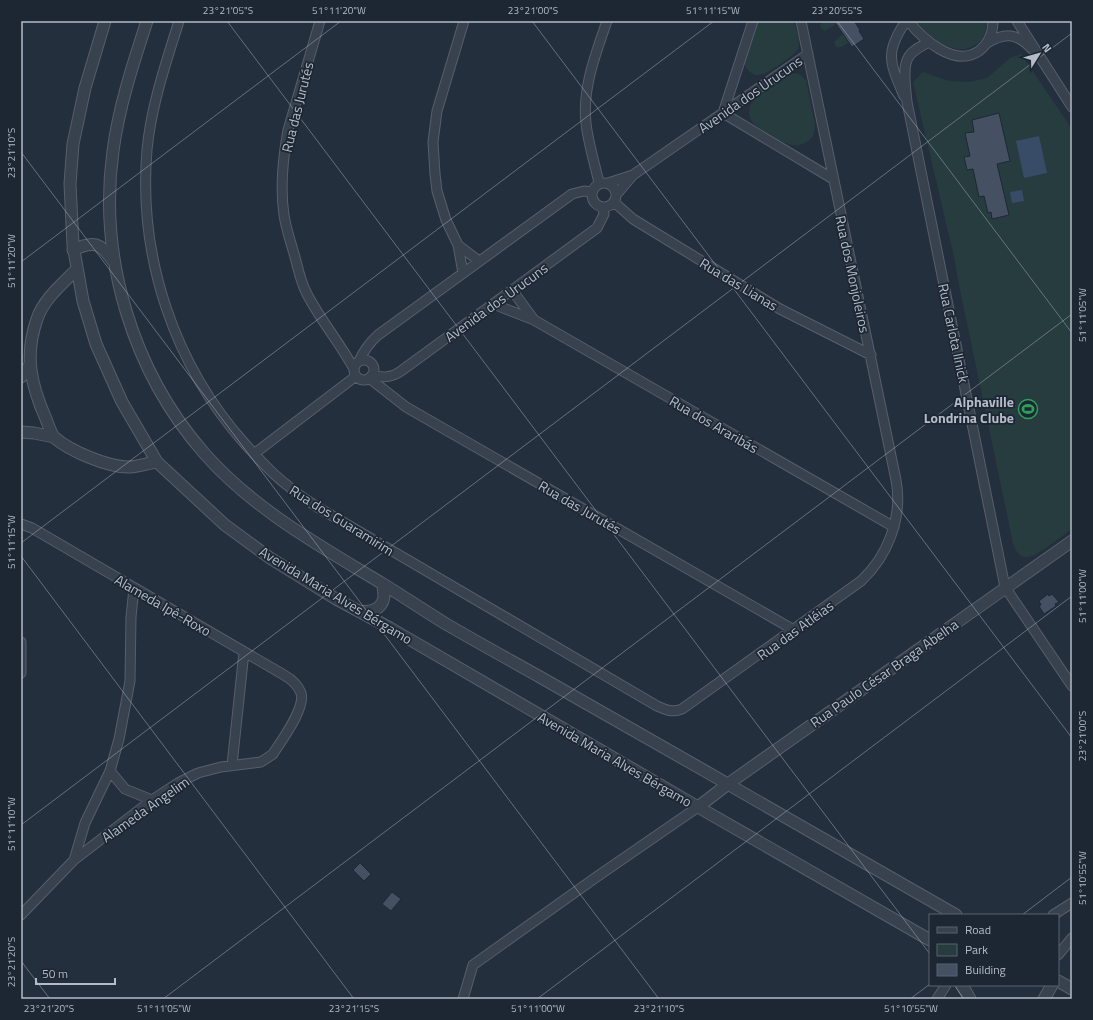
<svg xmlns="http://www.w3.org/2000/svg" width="1093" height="1020" viewBox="0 0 1093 1020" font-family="'Titillium Web',sans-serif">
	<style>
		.green { fill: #263c3f }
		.water { fill: #394c67 }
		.building { fill: #455162; stroke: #1f2835 }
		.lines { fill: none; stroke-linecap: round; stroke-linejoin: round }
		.minor-casing { stroke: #565f6c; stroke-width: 11 }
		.tertiary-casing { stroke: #565f6c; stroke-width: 13 }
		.minor { stroke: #38414e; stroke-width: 9 }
		.tertiary { stroke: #38414e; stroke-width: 11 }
		.ticks { fill: none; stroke: #b4bcc9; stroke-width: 1; stroke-opacity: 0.45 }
		.labels { text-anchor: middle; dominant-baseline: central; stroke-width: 3.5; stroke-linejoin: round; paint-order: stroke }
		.street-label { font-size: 14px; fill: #b4bcc9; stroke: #1d2633 }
		.poi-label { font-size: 14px; font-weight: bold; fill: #b4bcc9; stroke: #1d2633; text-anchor: end }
		.neatline { fill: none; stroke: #b4bcc9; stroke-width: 1.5 }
		.ticks-label { font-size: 10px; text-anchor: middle; fill: #b4bcc9 }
	</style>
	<rect width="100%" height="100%" fill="#242f3e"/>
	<path class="green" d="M757,21H794C796,29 801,42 798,49C794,56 772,70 765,73C762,75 759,75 755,75C749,72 746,69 744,62Z
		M823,21H831L832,22L834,21L836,24L825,31L821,28L820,25Z
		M916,21H987C986,31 984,40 975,45C955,59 928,36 916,21Z
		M843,34L849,42C843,46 836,52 834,42Z
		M1021,54L1072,129V529C1063,535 1037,557 1027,557C1019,557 1015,550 1013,543L960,290L954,257L913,82L923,72L949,81L969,82L987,78L1010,58Z
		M791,73L799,74L806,80L815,124C815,131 814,137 808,141C794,151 781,141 768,133C763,130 754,126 751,120C748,114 749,104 754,99L787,74Z"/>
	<path class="water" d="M1039,136L1047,173L1024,178L1016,141Z
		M1022,190L1024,201L1012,203L1010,192Z"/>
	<path class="building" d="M834,21H854L860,30L859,31L864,39L852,47Z
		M999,113L1010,161L997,164L1009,215L992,219L991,212L988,213L984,196L979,197L973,169L967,170L964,157L970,156L965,133L974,132L972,120Z
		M1048,594L1049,596L1052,594L1059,602L1055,604L1056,606L1044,614L1039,606L1041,605L1039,601Z
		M360,863L371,874L364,881L353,870Z
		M392,892L401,899L391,911L382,904Z"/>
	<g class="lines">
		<defs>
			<path id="minor" d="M179,21C166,63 151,106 147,150C138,257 174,365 246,445C259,459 272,474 287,485C297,494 308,501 319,508L657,706C666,710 673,713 682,709L861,581C888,556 903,517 896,480L801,21
				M320,21L288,130C283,157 280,188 284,215C286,229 291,243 295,257C298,269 301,283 307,294C321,321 340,343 354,369
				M908,21C923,39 954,68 979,51C989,43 993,33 993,21
				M1017,21L1072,107
				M929,42C922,46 912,50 908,58C902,68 906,90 907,102L1005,587L1072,686
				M987,43C1005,32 1017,33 1032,49
				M904,96C890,63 884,53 906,21
				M723,113L833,179
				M723,113L753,21
				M592 195a12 12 0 1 1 24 0a12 12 0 1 1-24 0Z
				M599,183C595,164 588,143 586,123C582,88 596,53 607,21
				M608,183L633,175
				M616,195L633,175L808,54
				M614,202L633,219L780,309L871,355
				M458,245L479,261
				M463,273L458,245L446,220L437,191L435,174L433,142L437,111L464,21
				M512,290L534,320
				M493,304L534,320L894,527
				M354 370a10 10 0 1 1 20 0a10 10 0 1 1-20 0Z
				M359,361C364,350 369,343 378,335L572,194L584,191L592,192
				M372,375C383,378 392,378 401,371L597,228L604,214L603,207
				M369,378L406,407L794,630
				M254,454L356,376
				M21,524L32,528L284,675C291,679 298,685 301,693C306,708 281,741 273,754L261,762L221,767L198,773L178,783L152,800L74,860L21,915
				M21,642V673
				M232,765L244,652
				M110,771L125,789L152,800
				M74,860L85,823L110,771L119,739L130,681L131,617L134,588
				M1053,915L1072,903
				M1058,955L1072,938
				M463,999L473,965L595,878L698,807
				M937,999L946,985"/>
			<path id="tertiary" d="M105,21L85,88L73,144L70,184L73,245L83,301L96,344L122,402L157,462L225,525L270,558L336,599L390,628L698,807L930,940
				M147,21C133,64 119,106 113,151C98,258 133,372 204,453C253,509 320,546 383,584C404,597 425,611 446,624C477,642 508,659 540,677C679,756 817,835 956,915
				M73,250C94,240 101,243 113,261
				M76,270C62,284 43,300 37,319C24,356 31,385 46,419C48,424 51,434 55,438C70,451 108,467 128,467C137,467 148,463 157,462
				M21,377L29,366
				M21,432L34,433L54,437
				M359,611C369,613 382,610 384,597C384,593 383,588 383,584
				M698,807L728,784L1072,541
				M1058,981L1072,989
				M962,985L970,999
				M1044,999L1052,985"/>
		</defs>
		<use href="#minor" class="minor-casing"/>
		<use href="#tertiary" class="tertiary-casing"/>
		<use href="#minor" class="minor"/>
		<use href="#tertiary" class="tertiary"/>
	</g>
	<path class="ticks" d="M227,21L930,954M532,21L1072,738M837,21L1072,333M21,152L659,999M21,262L341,21M21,543L714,21M21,556L354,999M21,825L1072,33M1022,915L1072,877M21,961L50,999M954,985L964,999M163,999L1072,314M537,999L1072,596M910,999L930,984"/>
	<defs>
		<symbol id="stadium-ring" viewBox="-11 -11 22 22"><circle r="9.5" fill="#1d2633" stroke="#2e9e5b" stroke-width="1.5"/><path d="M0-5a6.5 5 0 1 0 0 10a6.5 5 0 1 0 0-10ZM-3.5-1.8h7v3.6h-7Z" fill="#2e9e5b"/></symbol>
	</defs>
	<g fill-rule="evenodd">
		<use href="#stadium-ring" x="1017" y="398" width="22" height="22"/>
	</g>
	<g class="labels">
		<g class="street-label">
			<text transform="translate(750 94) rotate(-35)">Avenida dos Urucuns</text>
			<text transform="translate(297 107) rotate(-76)">Rua das Jurutés</text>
			<text transform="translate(853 274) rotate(78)">Rua dos Monjoleiros</text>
			<text transform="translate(739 284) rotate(31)">Rua das Lianas</text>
			<text transform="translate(496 302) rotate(-36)">Avenida dos Urucuns</text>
			<text transform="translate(954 333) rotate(78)">Rua Carlota Ilnick</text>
			<text transform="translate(714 424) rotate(30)">Rua dos Araribás</text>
			<text transform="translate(580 507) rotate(30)">Rua das Jurutés</text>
			<text transform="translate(342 520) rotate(32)">Rua dos Guaramirim</text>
			<text transform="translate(336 595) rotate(31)">Avenida Maria Alves Bérgamo</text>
			<text transform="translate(163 605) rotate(30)">Alameda Ipê-Roxo</text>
			<text transform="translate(795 630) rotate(-36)">Rua das Atléias</text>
			<text transform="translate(884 673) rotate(-35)">Rua Paulo César Braga Abelha</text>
			<text transform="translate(615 759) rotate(30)">Avenida Maria Alves Bérgamo</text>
			<text transform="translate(145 809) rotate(-35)">Alameda Angelim</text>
		</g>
		<g class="poi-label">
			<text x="1014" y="401">Alphaville<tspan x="1014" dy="16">Londrina Clube</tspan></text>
		</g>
	</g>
	<rect width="1093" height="1020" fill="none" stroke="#1d2633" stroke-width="44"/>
	<rect x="929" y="914" width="130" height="72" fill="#1d2633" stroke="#59626f"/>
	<rect x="937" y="927" width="20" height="6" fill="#38414e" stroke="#59626f"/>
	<text x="965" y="934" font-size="12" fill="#b4bcc9">Road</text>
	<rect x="937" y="944" width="20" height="12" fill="#263c3f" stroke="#59626f"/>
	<text x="965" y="954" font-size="12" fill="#b4bcc9">Park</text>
	<rect x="937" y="964" width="20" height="12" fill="#455162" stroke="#59626f"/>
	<text x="965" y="974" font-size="12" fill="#b4bcc9">Building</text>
	<g transform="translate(1039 54) rotate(53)" stroke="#1d2633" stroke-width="3" paint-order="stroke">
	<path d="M0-3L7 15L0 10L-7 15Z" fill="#b4bcc9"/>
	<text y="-6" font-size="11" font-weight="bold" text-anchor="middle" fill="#b4bcc9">N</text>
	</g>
	<path d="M36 978v6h79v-6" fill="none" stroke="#b4bcc9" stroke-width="2"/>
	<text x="42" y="978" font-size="12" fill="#b4bcc9" stroke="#1d2633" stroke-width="3" paint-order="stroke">50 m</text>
	<rect x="22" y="22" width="1049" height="976" class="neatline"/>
	<g class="ticks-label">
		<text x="228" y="14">23°21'05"S</text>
		<text x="339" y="14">51°11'20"W</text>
		<text x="533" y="14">23°21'00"S</text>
		<text x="713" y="14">51°11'15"W</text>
		<text x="837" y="14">23°20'55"S</text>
		<text transform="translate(11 153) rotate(-90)" y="4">23°21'10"S</text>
		<text transform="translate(11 261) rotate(-90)" y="4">51°11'20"W</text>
		<text transform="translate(1082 315) rotate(-90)" y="4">51°11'05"W</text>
		<text transform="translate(11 542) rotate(-90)" y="4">51°11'15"W</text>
		<text transform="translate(1082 596) rotate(-90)" y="4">51°11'00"W</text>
		<text transform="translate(1082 736) rotate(-90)" y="4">23°21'00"S</text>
		<text transform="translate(11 824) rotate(-90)" y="4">51°11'10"W</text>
		<text transform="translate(1082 878) rotate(-90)" y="4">51°10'55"W</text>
		<text transform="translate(11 962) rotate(-90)" y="4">23°21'20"S</text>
		<text x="49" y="1012">23°21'20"S</text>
		<text x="164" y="1012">51°11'05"W</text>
		<text x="354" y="1012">23°21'15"S</text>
		<text x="538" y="1012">51°11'00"W</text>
		<text x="659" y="1012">23°21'10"S</text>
		<text x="911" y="1012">51°10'55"W</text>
	</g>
</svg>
